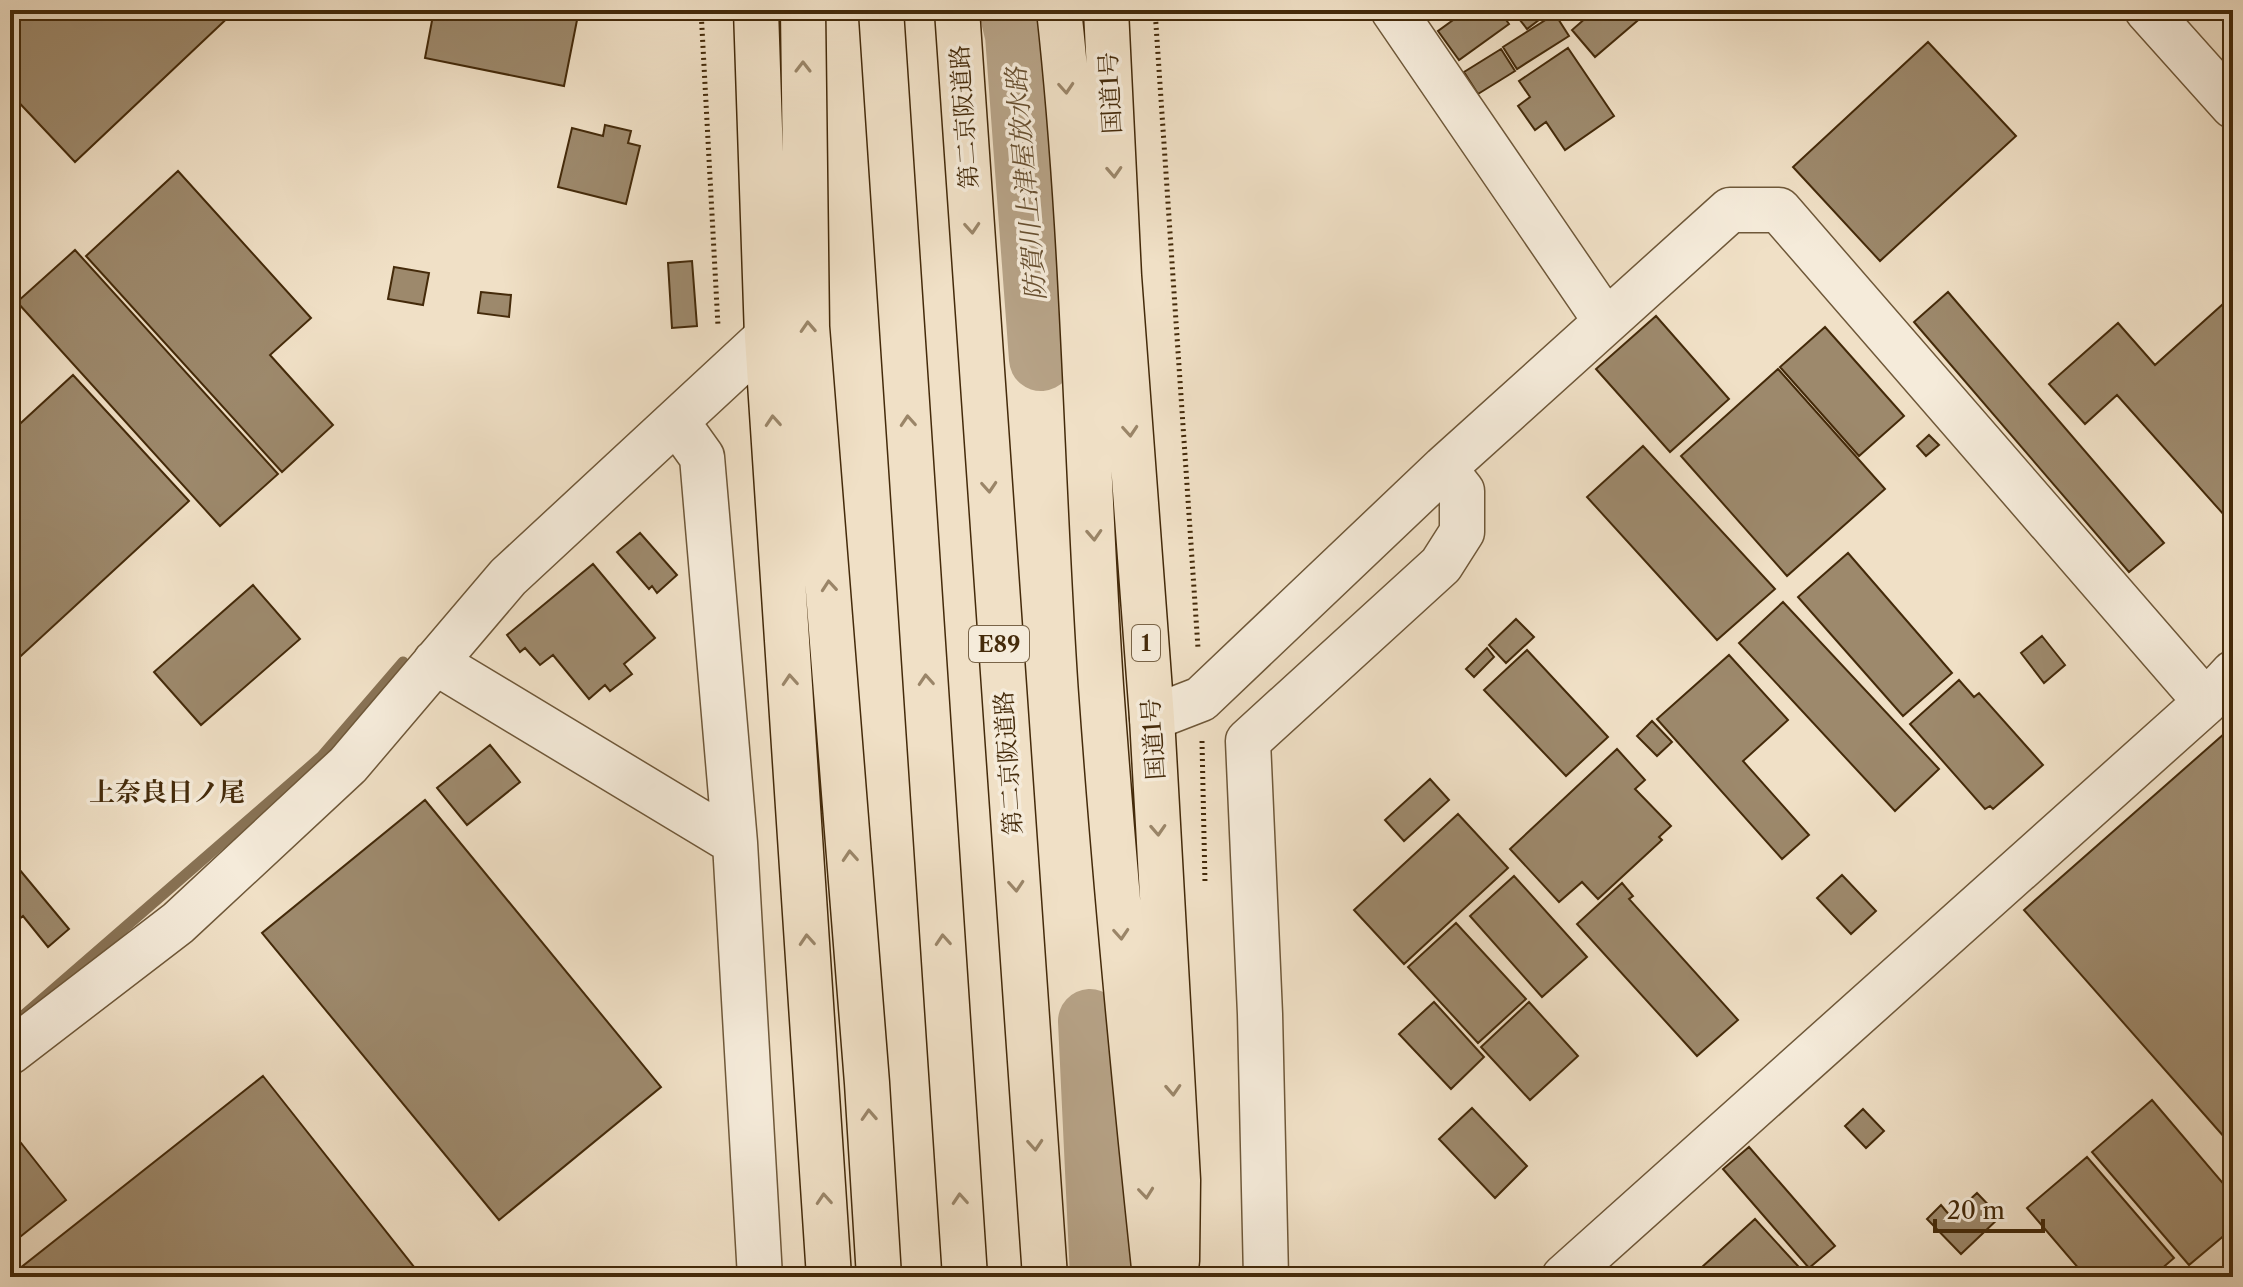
<svg xmlns="http://www.w3.org/2000/svg" width="2243" height="1287" viewBox="0 0 2243 1287" font-family="'Libre Caslon Text','Noto Serif JP',serif">
	<style>
		.lines { fill: none; stroke-linecap: round; stroke-linejoin: round }
		.stream { stroke: #887254; stroke-width: 11 }
		.river { stroke: #b6a286; stroke-width: 64 }
		.building { fill: #9d896c; stroke: #442a0a; stroke-width: 2 }
		.minor-casing { stroke: #6f5839; stroke-width: 47 }
		.highway-casing { stroke: #442a0a; stroke-width: 47 }
		.path { stroke: #442a0a; stroke-width: 5; stroke-dasharray: 2 4; stroke-linecap: butt }
		.minor { stroke: #f5ebda; stroke-width: 44 }
		.highway { stroke: #f0e0c6; stroke-width: 44 }
		.oneway { stroke: #9a8568 }
		.labels { text-anchor: middle; dominant-baseline: central; stroke-width: 7; stroke-linejoin: round; paint-order: stroke }
		.shield { fill: #f5ebda; stroke: #796448; stroke-width: 2 }
		.shield-label { font-size: 22px; font-weight: bold; fill: #442a0a }
		.street-label { font-size: 24px; fill: #442a0a; stroke: #f5ebda }
		.water-label { font-size: 26px; font-style: italic; fill: #664e2f; stroke: #f5ebda }
		.neighbourhood-label { font-size: 26px; font-weight: bold; fill: #442a0a; stroke: #f5ebda }
	</style>
	<rect width="100%" height="100%" fill="#f0e0c6"/>
	<filter id="stains"><feTurbulence type="fractalNoise" baseFrequency=".0025" numOctaves="4"/><feColorMatrix values="0 0 0 0 .2 0 0 0 0 .09 0 0 0 0 .02 0 0 0 .5 -.17"/></filter>
	<radialGradient id="worn" r=".72"><stop offset=".6" stop-color="#630" stop-opacity="0"/><stop offset="1" stop-color="#630" stop-opacity=".3"/></radialGradient>
	<g class="lines">
		<path class="stream" d="M24,1015L321,757L403,662"/>
		<path class="river" d="M1011,10L1017,35L1041,359
			M1090,1021L1102,1277"/>
	</g>
	<path class="building" d="M10,10H236L75,162L10,93Z
		M434,10H579L564,86L425,58Z
		M1467,10H1499L1509,24L1459,60L1438,31Z
		M1512,10H1552L1527,29Z
		M1595,10H1650L1595,57L1572,30Z
		M1555,14L1569,36L1517,69L1503,47Z
		M1928,42L2016,136L1880,261L1793,167Z
		M1568,48L1614,116L1565,150L1546,122L1535,130L1518,106L1530,97L1519,81Z
		M1501,49L1515,71L1478,94L1464,72Z
		M605,125L631,131L628,143L640,146L626,204L558,187L572,128L603,136Z
		M178,171L311,318L270,355L333,425L282,472L86,256Z
		M75,250L278,474L220,526L17,302Z
		M692,261L697,326L672,328L668,263Z
		M394,267L429,273L423,305L388,299Z
		M481,292L511,295L509,317L478,313Z
		M1948,292L2164,543L2129,572L1914,322Z
		M2233,295V525L2117,395L2085,424L2049,384L2118,323L2155,365Z
		M1656,316L1729,399L1670,452L1596,369Z
		M1825,327L1904,416L1859,456L1780,367Z
		M1778,369L1885,489L1787,576L1681,456Z
		M73,375L189,501L10,666V433Z
		M1929,435L1939,445L1926,456L1917,446Z
		M1643,446L1775,589L1717,640L1587,497Z
		M640,533L677,575L657,593L652,586L649,589L617,552Z
		M1848,553L1952,673L1903,716L1798,597Z
		M593,564L655,638L624,664L632,674L610,691L605,685L589,699L553,655L540,665L525,648L520,652L507,635Z
		M253,585L300,639L201,725L154,672Z
		M1783,602L1939,769L1895,811L1739,643Z
		M1516,619L1534,637L1506,663L1489,645Z
		M2042,636L2065,665L2044,683L2021,653Z
		M1487,648L1494,657L1474,677L1466,669Z
		M1527,650L1608,737L1566,776L1484,690Z
		M1729,655L1788,720L1743,761L1809,835L1782,859L1657,719Z
		M1959,680L1974,697L1979,693L2043,765L1993,809L1990,806L1985,809L1910,724Z
		M1652,721L1672,742L1657,756L1637,736Z
		M2233,726V1147L2024,910Z
		M490,745L520,782L467,825L437,788Z
		M1617,749L1645,780L1635,789L1671,826L1659,837L1662,840L1598,899L1582,882L1559,902L1510,849Z
		M1430,779L1449,800L1404,841L1385,820Z
		M425,800L661,1087L499,1220L262,933Z
		M1458,814L1508,868L1404,964L1354,910Z
		M19,869L69,929L48,947L23,916L12,925L10,923V877Z
		M1842,875L1876,911L1851,934L1817,898Z
		M1514,876L1587,957L1542,997L1470,916Z
		M1622,883L1633,896L1629,899L1738,1020L1697,1056L1577,924Z
		M1456,923L1526,999L1478,1043L1408,967Z
		M1434,1002L1484,1057L1451,1089L1399,1034Z
		M1529,1002L1578,1056L1530,1100L1481,1047Z
		M263,1076L422,1277H10V1276Z
		M2152,1100L2233,1195V1228L2189,1265L2092,1152Z
		M1472,1108L1527,1166L1495,1198L1439,1139Z
		M1863,1109L1884,1131L1866,1148L1845,1126Z
		M10,1129L66,1200L10,1245Z
		M1749,1147L1835,1246L1809,1268L1723,1169Z
		M2087,1157L2174,1258L2152,1277H2086L2027,1208Z
		M1977,1193L2000,1217L1961,1254L1927,1219L1941,1205L1951,1217Z
		M1755,1219L1808,1277H1691Z"/>
	<g class="lines">
		<defs>
			<path id="minor" d="M1393,10L1605,320
				M2147,10L2233,106
				M677,422L702,457L735,843L760,1277
				M435,662L735,843
				M1152,718L1201,699L1444,468L1730,210H1779L2206,702
				M10,1052L178,923L348,765L508,577L767,337
				M1266,1277L1260,1014L1248,741L1441,565L1462,532V491L1444,468
				M1564,1277L2206,702L2233,673"/>
			<path id="highway" d="M756,10L767,337L829,1277
				M803,10L807,327L867,1083L879,1277
				M881,10L965,1277
				M957,10L1045,1277
				M1059,10C1084,234 1086,461 1101,686C1115,883 1134,1080 1155,1277
				M1106,10L1119,276L1152,718L1178,1180L1177,1261"/>
		</defs>
		<use href="#minor" class="minor-casing"/>
		<use href="#highway" class="highway-casing"/>
		<path class="path" d="M701,10L718,326
			M1155,10L1198,648
			M1202,741L1205,883"/>
		<use href="#minor" class="minor"/>
		<use href="#highway" class="highway"/>
	</g>
	<defs><path id="oneway-chevron" d="M-2-3.5L2.5 0L-2 3.5" fill="none" stroke-width="1.6" stroke-linecap="round" stroke-linejoin="round" transform="scale(2)"/></defs>
	<g class="oneway">
		<use href="#oneway-chevron" transform="translate(803 67) rotate(-90)"/>
		<use href="#oneway-chevron" transform="translate(1066 88) rotate(86)"/>
		<use href="#oneway-chevron" transform="translate(1114 172) rotate(87)"/>
		<use href="#oneway-chevron" transform="translate(972 228) rotate(86)"/>
		<use href="#oneway-chevron" transform="translate(808 327) rotate(-93)"/>
		<use href="#oneway-chevron" transform="translate(773 421) rotate(-94)"/>
		<use href="#oneway-chevron" transform="translate(908 421) rotate(-94)"/>
		<use href="#oneway-chevron" transform="translate(1130 431) rotate(86)"/>
		<use href="#oneway-chevron" transform="translate(989 487) rotate(86)"/>
		<use href="#oneway-chevron" transform="translate(1094 535) rotate(87)"/>
		<use href="#oneway-chevron" transform="translate(829 586) rotate(-95)"/>
		<use href="#oneway-chevron" transform="translate(790 680) rotate(-94)"/>
		<use href="#oneway-chevron" transform="translate(926 680) rotate(-94)"/>
		<use href="#oneway-chevron" transform="translate(1158 830) rotate(87)"/>
		<use href="#oneway-chevron" transform="translate(850 856) rotate(-94)"/>
		<use href="#oneway-chevron" transform="translate(1016 886) rotate(86)"/>
		<use href="#oneway-chevron" transform="translate(1121 934) rotate(86)"/>
		<use href="#oneway-chevron" transform="translate(807 940) rotate(-94)"/>
		<use href="#oneway-chevron" transform="translate(943 940) rotate(-94)"/>
		<use href="#oneway-chevron" transform="translate(1173 1090) rotate(87)"/>
		<use href="#oneway-chevron" transform="translate(869 1115) rotate(-93)"/>
		<use href="#oneway-chevron" transform="translate(1035 1145) rotate(86)"/>
		<use href="#oneway-chevron" transform="translate(1146 1193) rotate(84)"/>
		<use href="#oneway-chevron" transform="translate(824 1199) rotate(-94)"/>
		<use href="#oneway-chevron" transform="translate(960 1199) rotate(-94)"/>
	</g>
	<g class="labels">
		<g class="shield">
			<rect x="1132" y="625" width="28" height="36" rx="6"/>
			<rect x="969" y="626" width="60" height="36" rx="6"/>
		</g>
		<g class="shield-label">
			<text x="1146" y="643">1</text>
			<text x="999" y="644">E89</text>
		</g>
		<g class="street-label">
			<text transform="translate(1110 93) rotate(-93)">国道1号</text>
			<text transform="translate(964 117) rotate(-94)">第二京阪道路</text>
			<text transform="translate(1153 739) rotate(-94)">国道1号</text>
			<text transform="translate(1008 763) rotate(-94)">第二京阪道路</text>
		</g>
		<g class="water-label">
			<text transform="translate(1026 184) rotate(-95)">防賀川上津屋放水路</text>
		</g>
		<g class="neighbourhood-label">
			<text x="167" y="792">上奈良日ノ尾</text>
		</g>
	</g>
	<rect width="2243" height="1287" fill="none" stroke="#f0e0c6" stroke-width="40"/>
	<rect x="12" y="12" width="2219" height="1263" fill="none" stroke="#442a0a" stroke-width="4"/>
	<rect x="20" y="20" width="2203" height="1247" fill="none" stroke="#442a0a" stroke-width="2"/>
	<path d="M1935 1219v12h108v-12" fill="none" stroke="#442a0a" stroke-width="4"/>
	<text x="1947" y="1219" font-size="24" fill="#442a0a" stroke="#f5ebda" stroke-width="6" paint-order="stroke">20 m</text>
	<rect width="100%" height="100%" filter="url(#stains)"/>
	<rect width="100%" height="100%" fill="url(#worn)"/>
</svg>
